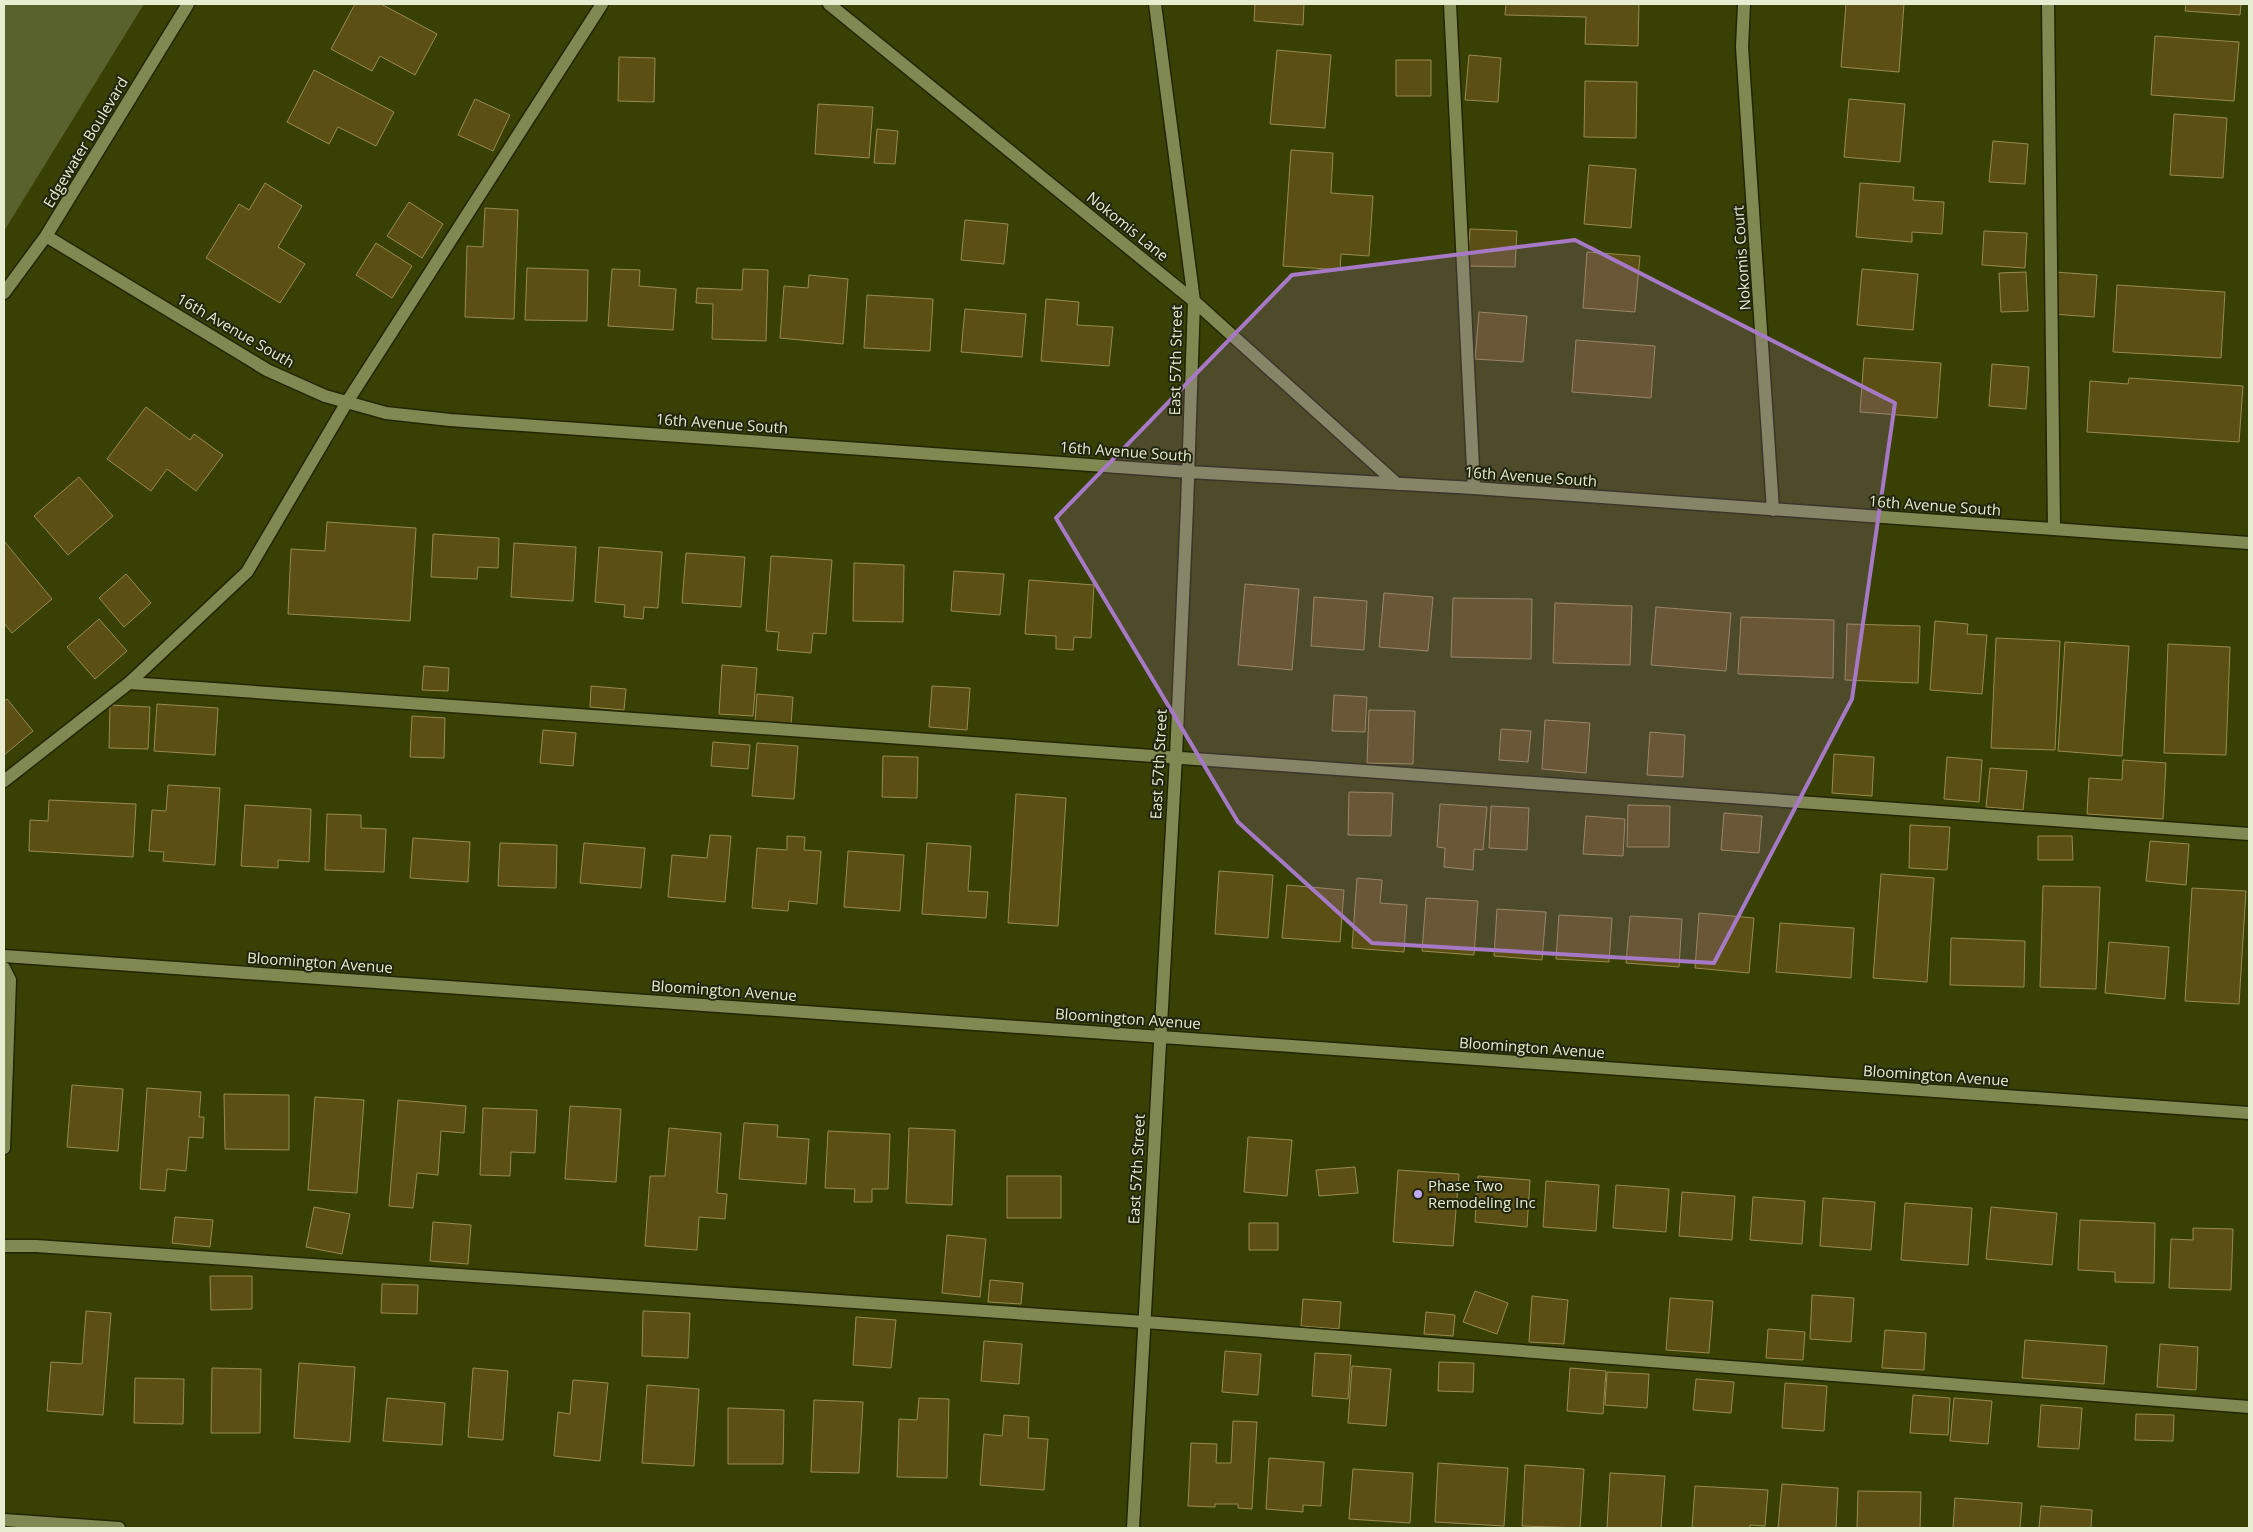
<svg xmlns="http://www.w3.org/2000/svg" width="2253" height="1532" viewBox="0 0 2253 1532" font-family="'Open Sans',sans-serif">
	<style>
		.green { fill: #59612c }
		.building { fill: #5c4f13; stroke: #978a51 }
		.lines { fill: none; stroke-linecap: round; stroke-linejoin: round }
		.service-casing { stroke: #212600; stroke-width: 15 }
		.minor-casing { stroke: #212600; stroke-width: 15 }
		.service { stroke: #808951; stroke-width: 12 }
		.minor { stroke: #808951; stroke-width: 12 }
		.marked { fill: #a679c6; fill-opacity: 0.2; stroke: #a679c6; stroke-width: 4; stroke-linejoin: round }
		.poi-dot { fill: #bea9f5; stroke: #21250e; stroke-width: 2 }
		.labels { text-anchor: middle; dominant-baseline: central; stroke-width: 4; stroke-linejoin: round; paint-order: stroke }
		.street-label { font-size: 15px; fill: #e7edd0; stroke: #21250e }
		.poi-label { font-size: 15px; fill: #e7edd0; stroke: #21250e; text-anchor: start }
	</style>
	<rect width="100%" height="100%" fill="#394004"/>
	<path class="green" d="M4,4H144L4,231Z"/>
	<path class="building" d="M355,4H381L437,34L415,75L380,56L372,71L331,49Z
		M1255,4H1304L1303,25L1254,21Z
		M1506,4H1639L1638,46L1585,44L1586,17L1505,15Z
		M1846,4H1904L1899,72L1841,67Z
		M2186,4H2241L2240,15L2185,11Z
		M2155,36L2239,42L2234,101L2151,95Z
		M1277,50L1331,55L1325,128L1270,124Z
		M1469,55L1501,58L1498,102L1465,100Z
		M619,57L655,58L654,102L618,101Z
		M1396,60H1431V96H1396Z
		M314,70L394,112L376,146L338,127L329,144L287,122Z
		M1585,81L1637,82L1636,138L1584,137Z
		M475,99L510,115L493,151L458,135Z
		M1849,99L1905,104L1900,162L1844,157Z
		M818,104L873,107L869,158L815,154Z
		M2174,114L2227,118L2223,178L2170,175Z
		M877,129L898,131L895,164L874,163Z
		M1993,141L2028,144L2025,184L1989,182Z
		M1291,150L1333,153L1331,193L1373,196L1369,256L1341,254L1340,270L1283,266Z
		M1589,165L1636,169L1631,228L1584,224Z
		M265,183L302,206L278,247L305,264L280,303L206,258L239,204L249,210Z
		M1860,183L1914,187L1913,200L1944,202L1942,234L1912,232V242L1856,237Z
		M409,202L443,224L422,258L387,236Z
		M485,208L518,210L514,319L465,317L467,246L483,247Z
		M965,220L1008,224L1004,264L961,260Z
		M1470,229L1517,231L1515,267L1468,266Z
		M1984,231L2027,233L2025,268L1982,265Z
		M376,243L412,266L392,298L356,275Z
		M1587,252L1640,256L1635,312L1583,308Z
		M527,268L588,270L587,321L525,320Z
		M612,269L640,270L639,286L676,289L673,330L608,326Z
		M743,269L768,270L766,341L712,339L713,304L696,303L697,288L742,290Z
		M1862,269L1918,274L1913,330L1857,325Z
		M2026,272L2028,311L2001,312L1999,273Z
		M2055,272L2097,275L2094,317L2052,314Z
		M809,275L848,279L843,344L780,338L784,286L808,288Z
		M2117,285L2225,292L2221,358L2113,352Z
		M867,295L933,299L930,351L864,348Z
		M1046,299L1079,302L1077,325L1113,327L1109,366L1041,361Z
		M965,309L1026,314L1022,357L961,352Z
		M1479,312L1527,316L1523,362L1475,359Z
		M1576,340L1655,346L1651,398L1572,392Z
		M1864,358L1941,363L1937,418L1860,412Z
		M1992,364L2029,367L2026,409L1989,406Z
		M2129,378L2243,386L2239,442L2087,432L2090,381L2128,384Z
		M146,407L190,440L194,434L223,455L196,491L167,469L151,491L107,459Z
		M79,477L113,516L68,555L34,516Z
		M327,522L416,528L410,621L288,614L291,549L325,551Z
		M433,534L499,538L498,568L478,567L477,579L431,577Z
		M4,541L52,599L12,633L4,623Z
		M514,543L576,547L573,601L511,597Z
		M599,547L662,552L658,608L644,607L643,619L624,617L625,605L595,602Z
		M686,553L745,557L741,607L682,603Z
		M771,556L832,560L826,634L813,633L811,653L777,650L779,632L766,631Z
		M854,563L904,565L903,622L853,621Z
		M954,571L1004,574L1000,615L951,611Z
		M126,574L151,603L124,627L99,598Z
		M1029,580L1094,585L1091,638L1074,637L1073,650L1056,649V636L1025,634Z
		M1245,584L1299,589L1292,670L1238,665Z
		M1384,593L1433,597L1428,651L1379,647Z
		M1314,597L1367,601L1364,650L1311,646Z
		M1453,598L1532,599L1531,659L1451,657Z
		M1555,603L1632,606L1630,665L1553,663Z
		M1656,607L1731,613L1726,671L1651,665Z
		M1741,617L1834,620L1833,678L1738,674Z
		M99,619L127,651L95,679L67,647Z
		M1935,621L1968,624L1967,634L1987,635L1982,694L1930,690Z
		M1847,624L1920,626L1918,683L1845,680Z
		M1996,638L2060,641L2055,750L1991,748Z
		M2065,642L2129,646L2122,756L2058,751Z
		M2168,644L2230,647L2226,755L2164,753Z
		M722,665L757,668L753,716L719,714Z
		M424,666L449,668L448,691L422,690Z
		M591,686L626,689L624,710L590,707Z
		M932,686L970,688L967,730L929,727Z
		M757,694L793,697L791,725L755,721Z
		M1334,695L1367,697L1365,732L1332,731Z
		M7,699L33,731L4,755V701Z
		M157,704L218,708L215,755L154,751Z
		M110,705L150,707L148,749L109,748Z
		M1369,710L1415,711L1413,764L1367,763Z
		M412,716L445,718L444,758L410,757Z
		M1545,720L1590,723L1586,773L1542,769Z
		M1501,729L1531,731L1528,762L1499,760Z
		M543,730L576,733L573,766L540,763Z
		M1650,732L1685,735L1683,777L1647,775Z
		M713,742L750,745L748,769L711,766Z
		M757,743L798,746L794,799L752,796Z
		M1834,754L1874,757L1872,796L1832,793Z
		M883,756L918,757L917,798L882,797Z
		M1947,757L1982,760L1979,802L1944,799Z
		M2123,760L2166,763L2163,819L2087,814L2089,778L2122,780Z
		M1990,768L2027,771L2023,810L1986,807Z
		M168,785L220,788L215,865L163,861L164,852L149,851L152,810L166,811Z
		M1349,792L1393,793L1391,836L1348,835Z
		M1016,794L1066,798L1058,926L1008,923Z
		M49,800L136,804L133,857L29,851L30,820L48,821Z
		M1440,804L1487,807L1483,850L1474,849L1473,870L1444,867L1445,848L1437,847Z
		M245,805L311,809L309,862L278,860V868L241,866Z
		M1628,805L1670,806L1669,847H1627Z
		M1491,806L1529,808L1527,850L1489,848Z
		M1724,813L1762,816L1759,853L1721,850Z
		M327,814L361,815V828L386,829L384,872L325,870Z
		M1586,816L1625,819L1623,856L1583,854Z
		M1910,825L1950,827L1947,870L1909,868Z
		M710,835L731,836L725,902L668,897L672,855L707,858Z
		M787,836L805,837L804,850L821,851L817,904L789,901L788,911L752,908L757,848L787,850Z
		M2038,836H2072L2073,860H2038Z
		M413,838L470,842L468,882L410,878Z
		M2150,841L2189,844L2186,885L2146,881Z
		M500,843L557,845L556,888L498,886Z
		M584,843L645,848L641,888L580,883Z
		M927,843L971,846L968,891L988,892L986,918L922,914Z
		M848,851L904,855L900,911L844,907Z
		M1219,871L1273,875L1268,938L1215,934Z
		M1881,874L1934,878L1927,982L1873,978Z
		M1357,878L1382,880L1380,903L1407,905L1404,952L1352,948Z
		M1287,885L1344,890L1340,942L1282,938Z
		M2043,886L2100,887L2096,989L2040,987Z
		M2192,888L2246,891L2239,1004L2185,1001Z
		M1426,898L1478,901L1474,955L1422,951Z
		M1497,909L1546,912L1542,960L1494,956Z
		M1699,913L1754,918L1749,973L1695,968Z
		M1559,915L1612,918L1609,962L1556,959Z
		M1630,916L1682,919L1679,967L1626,963Z
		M1780,923L1854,928L1851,978L1776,972Z
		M1951,938L2025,941L2024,987L1950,985Z
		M2109,942L2169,947L2165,999L2105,993Z
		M72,1085L123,1089L118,1151L67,1147Z
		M147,1088L201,1092L199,1117H204L203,1138L189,1137L186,1171L167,1169L165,1191L140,1189Z
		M224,1094L289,1095V1150L225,1149Z
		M315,1097L364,1100L357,1193L308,1190Z
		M398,1100L466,1106L464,1133L441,1131L438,1175L417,1173L413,1208L389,1206Z
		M570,1106L621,1109L616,1182L565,1179Z
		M483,1108L537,1110L535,1153L511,1152L510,1176L480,1175Z
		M744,1123L778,1125L777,1137L809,1139L806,1184L739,1179Z
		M669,1128L721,1133L717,1193L727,1194L725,1219L699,1217L697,1250L645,1246L650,1176H665Z
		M909,1128L955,1130L952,1205L906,1203Z
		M828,1131L890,1134L888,1189H872V1202H854L855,1189L825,1188Z
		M1248,1137L1292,1140L1287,1196L1244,1192Z
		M1355,1167L1358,1193L1319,1196L1316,1170Z
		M1398,1170L1459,1174L1453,1246L1393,1242Z
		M1007,1176H1061V1218H1007Z
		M1478,1176L1530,1180L1527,1227L1475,1222Z
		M1546,1181L1599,1185L1596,1231L1543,1227Z
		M1616,1185L1669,1189L1666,1232L1613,1228Z
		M1682,1192L1735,1196L1732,1240L1679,1236Z
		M1753,1197L1805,1201L1802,1244L1750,1240Z
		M1823,1198L1875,1202L1871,1250L1820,1246Z
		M1905,1203L1972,1208L1968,1265L1901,1260Z
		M314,1207L350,1214L342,1254L306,1247Z
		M1991,1207L2057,1213L2052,1265L1986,1259Z
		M175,1217L213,1220L210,1247L172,1243Z
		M2080,1220L2155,1223L2154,1283L2115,1282V1272L2078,1270Z
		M433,1222L471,1225L468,1264L430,1261Z
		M1249,1223H1278V1250H1249Z
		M2193,1228L2233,1229L2231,1290L2169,1288L2171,1239L2193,1240Z
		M947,1235L986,1239L980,1297L942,1293Z
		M210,1276H252V1309L211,1310Z
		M990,1280L1023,1283L1021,1304L988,1302Z
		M382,1284L418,1285L417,1314L381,1313Z
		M1475,1291L1508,1303L1497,1334L1463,1322Z
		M1812,1295L1854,1298L1851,1342L1810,1339Z
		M1532,1296L1568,1300L1564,1344L1529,1342Z
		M1670,1298L1713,1301L1709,1353L1666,1350Z
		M1303,1299L1341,1302L1339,1329L1301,1326Z
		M86,1311L111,1313L103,1415L47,1411L51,1362L82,1364Z
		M643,1311L690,1313L688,1358L642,1356Z
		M1426,1312L1455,1315L1453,1336L1424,1334Z
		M856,1317L896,1320L891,1368L853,1365Z
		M1768,1329L1805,1332L1803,1360L1766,1358Z
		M1885,1330L1926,1333L1924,1370L1882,1368Z
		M2025,1340L2107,1346L2104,1384L2022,1378Z
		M984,1341L1022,1344L1019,1384L981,1381Z
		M2160,1344L2198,1347L2196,1390L2157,1387Z
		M1225,1351L1261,1354L1258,1395L1222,1392Z
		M1315,1353L1351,1355L1348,1399L1312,1396Z
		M1439,1362L1474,1363L1473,1392L1438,1391Z
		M299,1363L355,1367L350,1442L294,1438Z
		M1352,1366L1391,1369L1386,1426L1348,1423Z
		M212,1368L261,1369L260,1433H211Z
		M473,1368L508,1371L503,1440L468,1437Z
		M1570,1368L1606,1371L1603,1414L1567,1411Z
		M1607,1372L1649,1374L1647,1408L1605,1405Z
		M135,1378L184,1379L183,1424L134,1423Z
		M1696,1379L1734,1382L1731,1413L1693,1410Z
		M573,1380L608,1383L600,1461L554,1456L558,1412L570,1414Z
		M1785,1383L1827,1386L1824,1431L1782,1428Z
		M647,1385L699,1389L694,1466L642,1463Z
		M1913,1395L1950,1398L1948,1435L1910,1433Z
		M387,1398L445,1403L442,1445L383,1441Z
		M919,1398L949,1399L947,1478L897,1477L899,1419L917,1420Z
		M1954,1398L1992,1401L1988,1444L1950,1441Z
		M814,1400L863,1402L859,1473L811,1472Z
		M2041,1405L2082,1408L2079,1449L2038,1447Z
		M728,1408L784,1410L783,1464H728Z
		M2136,1414L2174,1415L2173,1441L2135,1440Z
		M1004,1415L1029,1417L1028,1438L1048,1439L1044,1490L980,1485L984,1434L1002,1436Z
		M1233,1421L1257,1422L1252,1509L1238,1508V1504H1215V1507L1188,1506L1191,1443L1217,1444L1216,1463H1231Z
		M1269,1458L1324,1462L1321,1506L1303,1505V1512L1266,1509Z
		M1438,1463L1508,1468L1504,1526L1435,1522Z
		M1525,1465L1584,1469L1580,1528L1522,1526Z
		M1353,1469L1413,1473L1410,1523L1349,1519Z
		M1610,1473L1665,1476L1661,1528H1607Z
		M1782,1484L1838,1488L1836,1528H1778Z
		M1695,1486L1768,1490L1765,1526L1750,1525V1528H1692Z
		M1858,1491L1921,1492L1920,1528H1857Z
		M1955,1498L2022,1503L2020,1528H1953Z
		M2041,1506L2092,1510L2091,1528H2039Z"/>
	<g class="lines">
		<defs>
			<path id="service" d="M1450,4L1474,488
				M2048,4L2054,529
				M129,683L2249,834
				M4,781L129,683L247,572L347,402L602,4
				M4,1246H36L1145,1322L2249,1407"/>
			<path id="minor" d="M829,4L1194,301L1397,484
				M1744,4L1742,47L1773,510
				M46,236L267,370L325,396L386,413L450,420L1189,472L1474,488L2249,543
				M4,293L46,236L188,4
				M4,956L2249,1113
				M4,968L10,980L4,1148
				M4,1520L119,1528
				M1133,1528L1176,756L1187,507L1194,301L1155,4"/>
		</defs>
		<use href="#service" class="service-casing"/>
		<use href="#minor" class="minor-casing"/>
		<use href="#service" class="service"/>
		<use href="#minor" class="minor"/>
	</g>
	<path class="marked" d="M1575,240L1895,403L1852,699L1714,963L1372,943L1238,822L1056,518L1292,275Z"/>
	<circle class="poi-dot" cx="1418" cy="1194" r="5"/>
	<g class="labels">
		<g class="street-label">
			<text transform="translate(85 142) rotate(-59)">Edgewater Boulevard</text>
			<text transform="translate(1128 226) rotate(39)">Nokomis Lane</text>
			<text transform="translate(1741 258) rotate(-94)">Nokomis Court</text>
			<text transform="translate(236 330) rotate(30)">16th Avenue South</text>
			<text transform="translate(1175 360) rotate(-89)">East 57th Street</text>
			<text transform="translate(722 423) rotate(4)">16th Avenue South</text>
			<text transform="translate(1126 451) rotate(4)">16th Avenue South</text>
			<text transform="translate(1531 476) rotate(4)">16th Avenue South</text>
			<text transform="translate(1935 505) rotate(4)">16th Avenue South</text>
			<text transform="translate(1158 764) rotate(-87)">East 57th Street</text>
			<text transform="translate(320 962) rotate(4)">Bloomington Avenue</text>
			<text transform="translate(724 990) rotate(4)">Bloomington Avenue</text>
			<text transform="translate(1128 1018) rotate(4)">Bloomington Avenue</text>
			<text transform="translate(1532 1047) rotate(4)">Bloomington Avenue</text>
			<text transform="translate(1936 1075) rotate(4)">Bloomington Avenue</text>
			<text transform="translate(1136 1169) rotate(-87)">East 57th Street</text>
		</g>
		<g class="poi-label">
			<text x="1428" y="1185">Phase Two<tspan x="1428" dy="17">Remodeling Inc</tspan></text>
		</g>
	</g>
	<rect width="2253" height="1532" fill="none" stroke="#e7edd0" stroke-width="10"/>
</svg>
